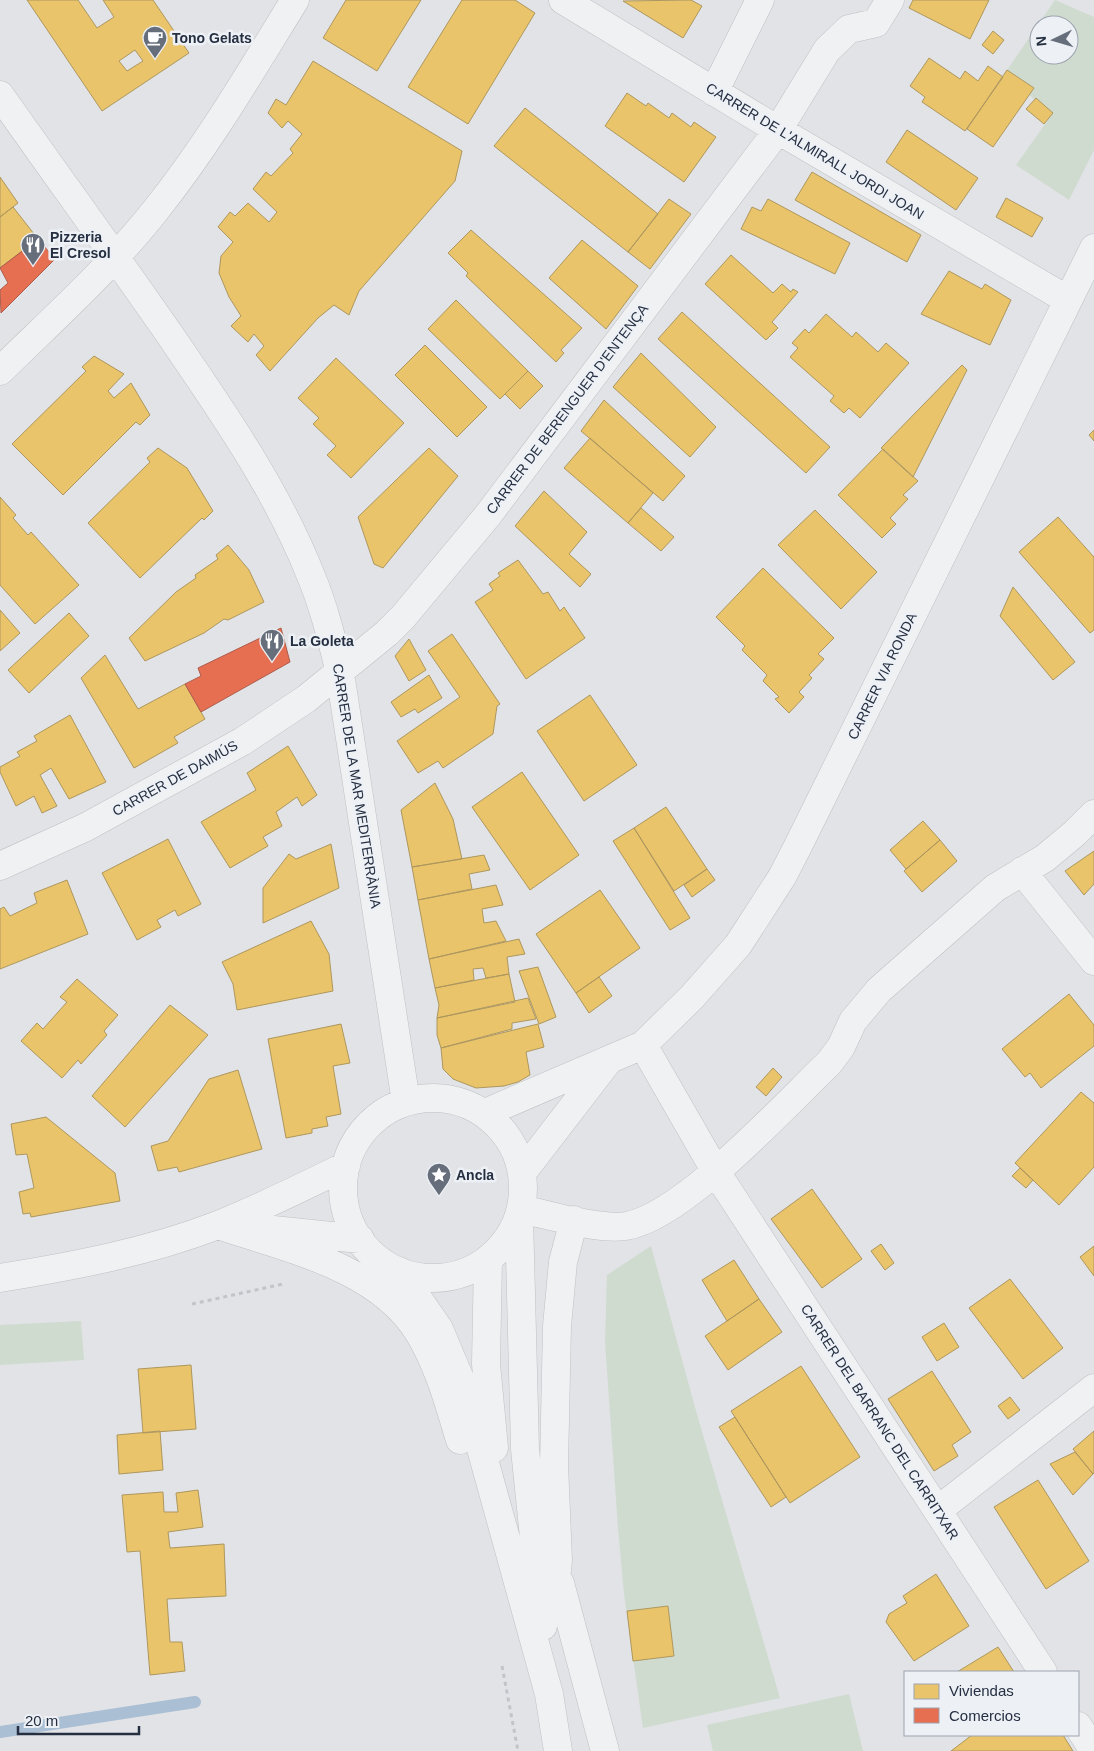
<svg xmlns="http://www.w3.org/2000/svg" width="1094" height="1751" viewBox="0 0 1094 1751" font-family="Arial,sans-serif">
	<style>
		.green { fill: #d0dbd0; fill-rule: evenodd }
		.homes { fill: #e9c46a; stroke: #ae975e; fill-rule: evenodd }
		.shops { fill: #e76f51; stroke: #ad5c4c }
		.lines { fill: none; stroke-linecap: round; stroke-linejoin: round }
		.stream { stroke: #abbfd4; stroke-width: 12 }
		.minor-casing { stroke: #bfc1c4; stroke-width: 29 }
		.path { stroke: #c2c4c9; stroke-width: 3; stroke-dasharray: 4 4; stroke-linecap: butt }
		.minor { stroke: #f0f1f3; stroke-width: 28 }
		.labels { text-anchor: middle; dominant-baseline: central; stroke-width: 5; stroke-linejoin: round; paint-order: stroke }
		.poi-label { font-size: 14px; font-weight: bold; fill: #252f41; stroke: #edf1f6; text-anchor: start }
		.street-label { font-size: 14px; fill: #252f41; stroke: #edf1f6 }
	</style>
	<rect width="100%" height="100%" fill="#e1e3e6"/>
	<path class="green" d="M1055,0L1094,17V150L1069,200L1016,165L1053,113L1029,95L1034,88L1007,70ZM1039,25H1069V55H1039Z
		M651,1246L696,1411L780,1698L643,1728L624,1594L618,1528L605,1342L607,1275Z
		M81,1321L84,1360L0,1365V1325Z
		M849,1694L863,1751H713L707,1725Z"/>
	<path class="homes" d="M27,0H78L97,28L114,17L103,0H153L189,53L102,111ZM135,50L143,61L127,71L119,61Z
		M346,0H421L377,71L323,38Z
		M462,0H515L535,13L468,124L408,87Z
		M691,0L702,6L683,38L623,1Z
		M913,0H989L970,39L909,8Z
		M993,31L1004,40L993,54L982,45Z
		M929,58L960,79L965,71L978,81L988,66L1003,77L965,131L922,102L925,97L910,86Z
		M313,61L462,151L455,181L359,291L349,315L334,305L318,318L270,371L256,355L264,346L254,334L248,342L231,326L241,316L229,297L219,273L221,256L233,242L218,227L230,212L235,216L248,203L269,222L277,212L253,189L266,172L271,176L293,153L290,149L302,134L288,121L282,128L268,113L276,99L286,105Z
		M1007,70L1034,88L993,147L967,129Z
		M627,93L646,106L648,103L669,118L672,113L691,127L694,122L716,137L684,182L605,126Z
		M1036,98L1053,113L1044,124L1026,109Z
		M525,108L658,214L628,252L494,146Z
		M907,130L978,178L956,210L886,162Z
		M812,172L921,235L907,262L795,200Z
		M0,177L18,203L0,217Z
		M1006,198L1043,218L1032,237L996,217Z
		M669,199L691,214L650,269L628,252Z
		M768,199L850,243L835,274L741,229L752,207L761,211Z
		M13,207L38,239L0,268V217Z
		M471,230L582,328L561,350L564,353L556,362L466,276L468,273L448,253Z
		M582,240L638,286L606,329L549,278Z
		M731,255L773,293L782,284L791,292L793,289L798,292L772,322L778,328L766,340L705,284Z
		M949,271L982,289L985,284L1011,300L990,345L921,314Z
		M456,300L528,371L500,399L428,329Z
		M682,312L830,447L806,473L658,339Z
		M826,314L852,337L856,332L878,352L886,343L909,363L860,418L849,408L844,413L830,401L834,396L790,357L798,348L792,343L805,329L809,333Z
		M425,345L487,407L457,437L395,375Z
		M641,353L716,427L690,457L613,387Z
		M94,356L124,374L108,391L114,398L131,383L150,415L140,425L136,422L63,495L12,444L86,371L82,367Z
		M336,358L404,423L351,478L327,455L336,446L313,424L319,418L298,398Z
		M962,365L967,370L913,477L881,448Z
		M528,371L543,386L520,409L505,394Z
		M604,400L685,476L663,501L581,431Z
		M1094,430V441L1089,435Z
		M590,438L653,493L628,523L564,468Z
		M158,448L187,468L213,511L204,520L202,518L140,578L88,523L150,462L147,458Z
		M429,448L458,476L383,568L374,564L358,517Z
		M883,449L918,481L903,495L908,499L890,518L896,524L882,538L838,495Z
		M544,491L587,532L569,554L591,574L580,587L515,526Z
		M0,497L16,515L13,518L28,535L31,532L79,585L35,624L0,585Z
		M641,508L674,537L661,551L628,523Z
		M815,510L877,572L841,609L778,545Z
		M1058,517L1094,557V630L1090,633L1019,552Z
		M228,545L249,570L264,602L228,620L224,619L204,633L145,661L129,638L176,592L196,578L195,575L218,559L216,555Z
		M518,560L543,594L548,592L560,611L564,607L585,638L526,679L475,602L493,590L489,584L500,576L498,573Z
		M763,568L834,638L818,654L824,659L809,675L812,678L799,692L804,697L789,713L775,699L779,697L763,681L767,675L742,650L745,646L716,617Z
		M1013,587L1075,662L1053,680L1000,616Z
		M0,610L20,633L0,651Z
		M69,613L89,636L29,693L8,670Z
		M452,634L500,704L497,706L493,734L443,768L438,761L418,773L397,741L460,697L428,651Z
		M409,639L426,670L409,681L395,656Z
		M105,655L138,709L185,684L205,719L174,737L178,743L134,768L81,678Z
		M429,675L442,698L418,713L415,709L401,717L391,702Z
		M590,695L637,765L584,801L537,731Z
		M70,715L106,782L69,799L51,768L40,775L57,806L42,813L34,796L16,806L0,772V767L20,756L17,752L37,741L34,736Z
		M288,746L317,795L302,806L297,797L276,812L282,826L263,837L268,846L230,868L201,822L256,790L247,773Z
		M522,772L579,855L530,890L472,807Z
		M435,783L453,819L462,859L412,867L401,810Z
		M666,807L707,869L674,891L634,828Z
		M923,821L940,840L906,869L890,850Z
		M634,828L690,918L670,930L613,841Z
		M168,839L201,904L178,916L175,910L157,920L161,927L137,940L102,873Z
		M940,840L957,861L922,892L904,871Z
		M331,844L339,888L263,923V888L289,854L296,859Z
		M1094,851V884L1084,895L1065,871Z
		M484,855L490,870L469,874L472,889L418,900L412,867Z
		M707,869L715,880L692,897L684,885Z
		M67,880L88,934L0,969V909L4,907L10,916L37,903L34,893Z
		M496,885L503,905L482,909L484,923L496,921L506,941L429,959L418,900Z
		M600,890L640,948L576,993L536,934Z
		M311,921L329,954L333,991L237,1010L233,984L222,962Z
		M519,939L525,954L507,957L509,974L486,978L483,968L473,969L474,980L435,988L429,959Z
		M538,967L556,1017L539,1024L519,971Z
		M509,974L515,1002L437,1018L439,1005L435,988Z
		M599,977L612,996L589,1013L576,993Z
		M77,979L118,1015L104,1031L107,1035L81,1064L78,1060L62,1078L21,1041L37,1023L43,1029L67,1002L60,997Z
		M1069,994L1094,1025V1046L1041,1088L1030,1073L1025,1077L1002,1049Z
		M528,998L536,1019L512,1023V1029L441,1048L437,1035V1018Z
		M170,1005L208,1035L125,1127L92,1096Z
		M341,1024L350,1063L333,1066L341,1114L326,1117L328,1126L312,1129V1133L286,1138L268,1039Z
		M538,1024L544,1047L526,1052L530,1075L518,1082L504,1086L476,1088L453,1079L443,1069L441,1048Z
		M773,1068L782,1077L766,1096L756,1087Z
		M238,1070L262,1149L179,1172L177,1167L158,1171L151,1146L168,1141L209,1079Z
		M1081,1092L1094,1103V1167L1059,1205L1015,1163Z
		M46,1117L115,1173L120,1201L31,1217L30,1213L23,1214L19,1192L34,1188L27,1154L16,1155L11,1124Z
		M1020,1168L1033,1180L1026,1188L1012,1176Z
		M812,1189L862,1259L822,1288L771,1219Z
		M881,1244L894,1263L885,1270L871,1251Z
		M1094,1246V1276L1080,1257Z
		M734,1260L759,1299L727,1321L702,1280Z
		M1010,1279L1063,1348L1023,1379L969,1308Z
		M759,1299L782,1332L728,1370L705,1336Z
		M944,1323L959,1347L937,1361L922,1337Z
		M191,1365L196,1429L143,1433L138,1369Z
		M801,1366L860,1457L790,1503L731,1411Z
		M932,1371L971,1432L952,1445L958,1456L934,1471L888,1399Z
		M1010,1397L1020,1410L1008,1419L998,1406Z
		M735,1417L786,1497L771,1507L719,1427Z
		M160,1431L163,1470L119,1474L117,1435Z
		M1094,1431V1473L1093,1474L1073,1449Z
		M1075,1452L1093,1474L1073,1495L1050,1464Z
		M1038,1480L1089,1561L1046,1589L994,1507Z
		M198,1490L203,1527L168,1532L170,1548L224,1544L226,1596L167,1599L170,1642H182L185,1671L150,1675L140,1551L127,1552L122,1495L163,1492L164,1512H178L176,1493Z
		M936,1574L969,1626L914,1661L886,1622L889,1614L907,1603L903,1596Z
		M668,1606L674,1656L633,1661L627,1611Z
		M998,1647L1014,1672H957Z
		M972,1735H1063L1073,1751H951Z"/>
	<path class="shops" d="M38,239L55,259L1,313L0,290L8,283L0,268Z
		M281,628L290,662L201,712L185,684L201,676L198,668Z"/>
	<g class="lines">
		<path class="stream" d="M0,1732L195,1702"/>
		<defs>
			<path id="minor" d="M563,0L778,130L1068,300
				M714,92L760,0
				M0,95C57,176 116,257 172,338C224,414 277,490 311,576C324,607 332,640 340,673L406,1102
				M0,371C53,319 109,269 155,211C208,145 251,71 295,0
				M0,866L86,827L243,741L306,699L387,633L403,617L488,515L778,130L827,50L849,29L876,23L890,0
				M1022,871L1094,961
				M643,1045L716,1172L1043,1672
				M343 1188a90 90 0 1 1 180 0a90 90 0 1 1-180 0Z
				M485,1113L643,1045L692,997L738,945L782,877L797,848L1094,248
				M522,1173L609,1060
				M521,1209C549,1215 598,1230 626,1226C683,1217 785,1105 829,1063L841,1047L853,1021L879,990L995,888L1045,858L1075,833L1094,814
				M519,1217L525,1449L543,1626
				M218,1225C286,1248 379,1267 419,1333C439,1366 449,1404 460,1440
				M264,1229L360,1239
				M488,1259L486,1364L494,1448
				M399,1271L439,1329L465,1391L549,1694L558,1751
				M0,1278C74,1266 148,1252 218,1225C261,1208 304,1186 346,1166
				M938,1510L1094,1388
				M560,1583L605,1751
				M553,1610L558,1560L554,1465L557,1326L563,1262L574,1220
				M1078,1726L1094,1751"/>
		</defs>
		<use href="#minor" class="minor-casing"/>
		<path class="path" d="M192,1304L283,1284
			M502,1666L518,1751"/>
		<use href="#minor" class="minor"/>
	</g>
	<defs>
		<symbol id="cafe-pin" viewBox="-11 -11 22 30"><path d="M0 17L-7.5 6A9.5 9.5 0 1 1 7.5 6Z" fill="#676e7b" stroke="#edf1f6"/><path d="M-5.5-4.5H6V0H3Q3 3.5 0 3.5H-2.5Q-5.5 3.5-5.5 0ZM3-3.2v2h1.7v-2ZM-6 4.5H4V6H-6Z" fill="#fff"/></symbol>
		<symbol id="restaurant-pin" viewBox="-11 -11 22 30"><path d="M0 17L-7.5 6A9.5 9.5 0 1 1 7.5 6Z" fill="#676e7b" stroke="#edf1f6"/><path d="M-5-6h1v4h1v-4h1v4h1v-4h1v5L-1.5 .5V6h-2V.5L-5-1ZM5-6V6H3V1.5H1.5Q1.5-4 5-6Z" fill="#fff"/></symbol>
		<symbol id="sight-pin" viewBox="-11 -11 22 30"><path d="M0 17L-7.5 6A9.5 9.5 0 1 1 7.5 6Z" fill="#676e7b" stroke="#edf1f6"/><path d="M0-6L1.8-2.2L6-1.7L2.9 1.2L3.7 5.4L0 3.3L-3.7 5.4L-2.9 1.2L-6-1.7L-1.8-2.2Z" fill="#fff"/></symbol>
	</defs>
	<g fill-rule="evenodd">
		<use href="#cafe-pin" x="141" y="24" width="28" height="38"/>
		<use href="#restaurant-pin" x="19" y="231" width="28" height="38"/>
		<use href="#restaurant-pin" x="258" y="627" width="28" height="38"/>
		<use href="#sight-pin" x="425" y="1161" width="28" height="38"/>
	</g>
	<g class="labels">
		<g class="poi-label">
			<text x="172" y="38">Tono Gelats</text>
			<text x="50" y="237">Pizzeria<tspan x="50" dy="16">El Cresol</tspan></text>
			<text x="290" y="641">La Goleta</text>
			<text x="456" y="1175">Ancla</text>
		</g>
		<g class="street-label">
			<text transform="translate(815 151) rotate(31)">CARRER DE L'ALMIRALL JORDI JOAN</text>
			<text transform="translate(567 409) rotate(-53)">CARRER DE BERENGUER D'ENTENÇA</text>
			<text transform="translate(882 676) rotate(-64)">CARRER VIA RONDA</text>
			<text transform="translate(175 778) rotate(-29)">CARRER DE DAIMÚS</text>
			<text transform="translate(357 786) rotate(81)">CARRER DE LA MAR MEDITERRÀNIA</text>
			<text transform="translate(880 1422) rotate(57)">CARRER DEL BARRANC DEL CARRITXAR</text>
		</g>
	</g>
	<rect x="904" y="1671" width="175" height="65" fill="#edf1f6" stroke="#9da3ae"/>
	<rect x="914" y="1684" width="25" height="15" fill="#e9c46a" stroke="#9da3ae"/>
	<text x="949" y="1696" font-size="15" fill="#252f41">Viviendas</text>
	<rect x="914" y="1708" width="25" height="15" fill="#e76f51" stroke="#9da3ae"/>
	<text x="949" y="1721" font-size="15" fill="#252f41">Comercios</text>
	<g transform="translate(1054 40) rotate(265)"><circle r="24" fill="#edf1f6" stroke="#9da3ae"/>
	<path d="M0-4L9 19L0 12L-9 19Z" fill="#676e7b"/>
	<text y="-8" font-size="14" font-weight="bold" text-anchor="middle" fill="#252f41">N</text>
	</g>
	<path d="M18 1726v8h121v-8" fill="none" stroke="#252f41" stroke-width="2.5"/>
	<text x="25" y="1726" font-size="15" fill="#252f41" stroke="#edf1f6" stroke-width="4" paint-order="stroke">20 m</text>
</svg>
